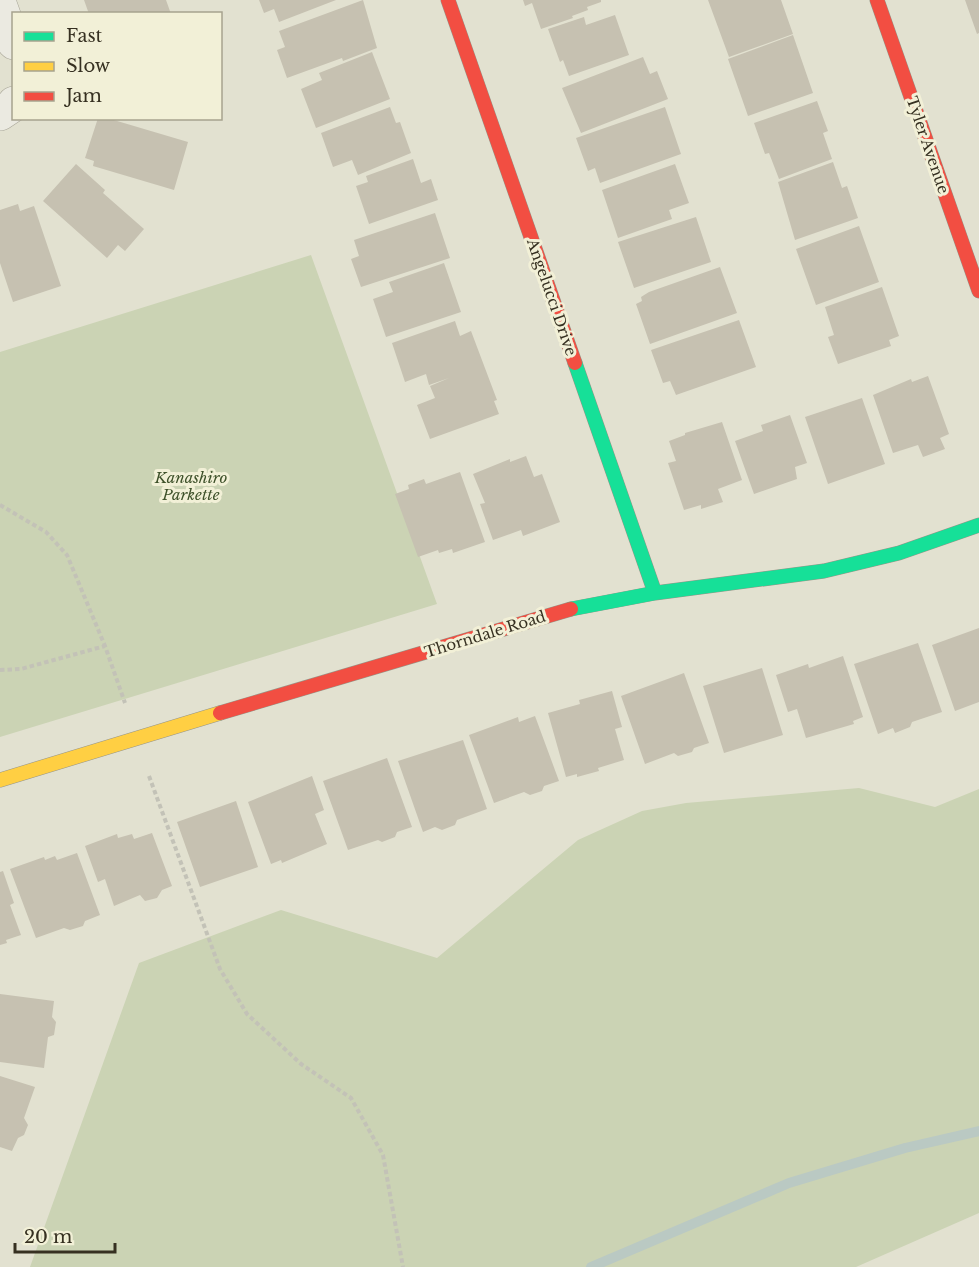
<svg xmlns="http://www.w3.org/2000/svg" width="979" height="1267" viewBox="0 0 979 1267" font-family="'Libre Baskerville',serif">
	<style>
		.green { fill: #cbd3b4 }
		.lines { fill: none; stroke-linecap: round; stroke-linejoin: round }
		.stream { stroke: #bac9c3; stroke-width: 10 }
		.building { fill: #c6c1b1 }
		.street-casing { stroke: #a8a698; stroke-width: 34 }
		.fast-casing { stroke: #979588; stroke-width: 15 }
		.slow-casing { stroke: #979588; stroke-width: 15 }
		.jam-casing { stroke: #979588; stroke-width: 15 }
		.path { stroke: #c3c2b7; stroke-width: 4; stroke-dasharray: 4.5 3; stroke-linecap: butt }
		.street { stroke: #ebeae1; stroke-width: 33 }
		.fast { stroke: #16e098; stroke-width: 14 }
		.slow { stroke: #ffcf43; stroke-width: 14 }
		.jam { stroke: #f24e42; stroke-width: 14 }
		.labels { text-anchor: middle; dominant-baseline: central; stroke-width: 6; stroke-linejoin: round; paint-order: stroke }
		.street-label { font-size: 15px; fill: #363021; stroke: #f2f0d7 }
		.park-label { font-size: 15px; font-style: italic; fill: #3e512a; stroke: #f2f0d7 }
	</style>
	<rect width="100%" height="100%" fill="#e2e1d0"/>
	<path class="green" d="M311,255L437,604L0,737V352Z
		M859,788L935,807L979,789V1213L856,1267H30L139,963L281,910L437,958L578,840L642,811L686,803Z"/>
	<g class="lines">
		<path class="stream" d="M591,1267L789,1183L905,1148L979,1131"/>
	</g>
	<path class="building" d="M84,0H166L171,14H89Z
		M259,0H336L279,22L274,9L264,13Z
		M363,0L377,48L343,61L342,58L287,78L277,50L285,47L279,31Z
		M523,0H601V2L587,7L588,10L572,16L573,18L541,29L532,3L525,6Z
		M708,0H781L793,34L729,57Z
		M965,0H979V33L977,34Z
		M615,15L629,55L569,76L563,60L560,62L548,29L584,17L586,25Z
		M793,35L813,93L748,116L728,59Z
		M372,52L390,99L316,128L301,89L322,80L319,73Z
		M643,57L650,74L657,71L668,99L581,133L562,88Z
		M817,101L828,131L823,133L832,159L779,179L769,153L765,154L754,123Z
		M390,107L396,123L400,122L411,153L358,175L352,160L333,167L321,133Z
		M665,107L681,154L600,183L595,168L588,171L576,138Z
		M98,118H107L188,142L174,190L93,166L94,161L85,158Z
		M413,159L421,183L431,179L438,200L369,224L356,186L368,182L366,176Z
		M833,162L842,188L847,186L858,218L795,240L778,182Z
		M76,164L105,190L103,193L144,229L125,251L118,245L107,258L43,201Z
		M675,164L689,203L669,210L672,219L618,238L602,190Z
		M18,204L20,211L34,206L61,286L13,302L0,263V210Z
		M435,213L450,258L361,287L351,259L359,256L354,240Z
		M696,217L711,262L634,288L618,242Z
		M859,226L879,282L816,305L796,249Z
		M444,263L461,312L386,337L373,299L393,292L389,282Z
		M720,267L737,313L650,344L636,304L642,301L641,297L649,292Z
		M882,287L899,336L889,340L891,346L838,364L828,337L834,335L825,307Z
		M739,320L756,367L676,395L670,381L663,383L651,350Z
		M455,321L460,336L471,331L497,400L494,401L499,414L430,439L417,405L435,398L430,386L449,378L429,385L426,374L405,382L392,343Z
		M928,376L949,434L940,438L945,449L923,457L918,445L893,453L873,395L911,379L912,382Z
		M862,398L885,464L828,484L805,417Z
		M790,415L807,463L795,467L797,479L754,494L735,441L763,431L761,425Z
		M722,422L742,480L718,489L723,502L701,509V505L684,510L668,463L676,461L669,441L685,435V433Z
		M526,456L534,477L542,474L560,522L523,536L521,530L493,540L480,504L485,503L473,474L510,459V462Z
		M460,472L485,542L453,553L452,549L439,553L438,550L418,557L395,494L409,489L408,485L424,479L426,484Z
		M979,628V702L955,711L932,645Z
		M918,643L942,712L912,722L910,727L895,733L893,728L878,734L854,664Z
		M843,656L863,717L853,721L854,724L806,738L797,709L788,712L776,675L808,664L809,668Z
		M762,668L783,735L724,753L703,686Z
		M684,673L709,743L694,748L692,752L678,756L674,753L645,764L621,696Z
		M612,691L622,727L615,729L624,760L598,768L599,771L577,777V774L566,777L548,713L580,704L579,700Z
		M535,716L559,781L544,786L542,791L530,795L524,792L494,803L469,735L518,717L519,722Z
		M463,740L487,809L457,820L455,825L442,830L435,827L423,832L398,761Z
		M387,758L412,827L397,832L395,837L382,842L378,840L348,850L323,781Z
		M312,776L324,810L315,814L327,844L282,863L281,860L271,864L248,802Z
		M236,801L258,867L200,887L177,822Z
		M152,833L172,886L162,890L157,898L145,901L140,895L114,906L105,879L98,882L85,846L117,834L118,838L132,834L134,839Z
		M77,853L100,915L85,921L83,926L70,930L64,928L36,938L10,869L44,857L45,860L55,856L57,860Z
		M3,871L14,903L10,905L21,935L6,940L7,943L0,945V872Z
		M0,994L54,1001L52,1017L56,1022L54,1035L48,1037L44,1068L0,1062Z
		M0,1076L35,1087L24,1118L28,1125L24,1135L18,1138L12,1151L0,1147Z"/>
	<g class="lines">
		<defs>
			<path id="street" d="M0,4L14,43
				M0,114L12,106L14,103"/>
			<path id="fast" d="M575,363L655,593
				M571,609L655,593L824,571L899,553L979,525"/>
			<path id="slow" d="M0,780L220,713"/>
			<path id="jam" d="M448,0L575,363
				M877,0L979,291
				M220,713L571,609"/>
		</defs>
		<use href="#street" class="street-casing"/>
		<use href="#fast" class="fast-casing"/>
		<use href="#slow" class="slow-casing"/>
		<use href="#jam" class="jam-casing"/>
		<path class="path" d="M0,505L46,532L67,555L105,646L125,703
			M0,670L21,669L105,646
			M149,776L220,969L247,1014L301,1064L351,1098L383,1155L403,1267"/>
		<use href="#street" class="street"/>
		<use href="#fast" class="fast"/>
		<use href="#slow" class="slow"/>
		<use href="#jam" class="jam"/>
	</g>
	<g class="labels">
		<g class="street-label">
			<text transform="translate(928 145) rotate(71)">Tyler Avenue</text>
			<text transform="translate(552 297) rotate(71)">Angelucci Drive</text>
			<text transform="translate(485 634) rotate(-17)">Thorndale Road</text>
		</g>
		<g class="park-label">
			<text x="191" y="477">Kanashiro<tspan x="191" dy="17">Parkette</tspan></text>
		</g>
	</g>
	<rect x="12" y="12" width="210" height="108" fill="#f2f0d7" stroke="#a7a38e" stroke-width="1.5"/>
	<rect x="24" y="32" width="30" height="9" fill="#16e098" stroke="#a7a38e" stroke-width="1.5"/>
	<text x="66" y="42" font-size="18" fill="#363021">Fast</text>
	<rect x="24" y="62" width="30" height="9" fill="#ffcf43" stroke="#a7a38e" stroke-width="1.5"/>
	<text x="66" y="72" font-size="18" fill="#363021">Slow</text>
	<rect x="24" y="92" width="30" height="9" fill="#f24e42" stroke="#a7a38e" stroke-width="1.5"/>
	<text x="66" y="102" font-size="18" fill="#363021">Jam</text>
	<path d="M15 1243v9h100v-9" fill="none" stroke="#363021" stroke-width="3"/>
	<text x="24" y="1243" font-size="18" fill="#363021" stroke="#f2f0d7" stroke-width="4.5" paint-order="stroke">20 m</text>
</svg>
